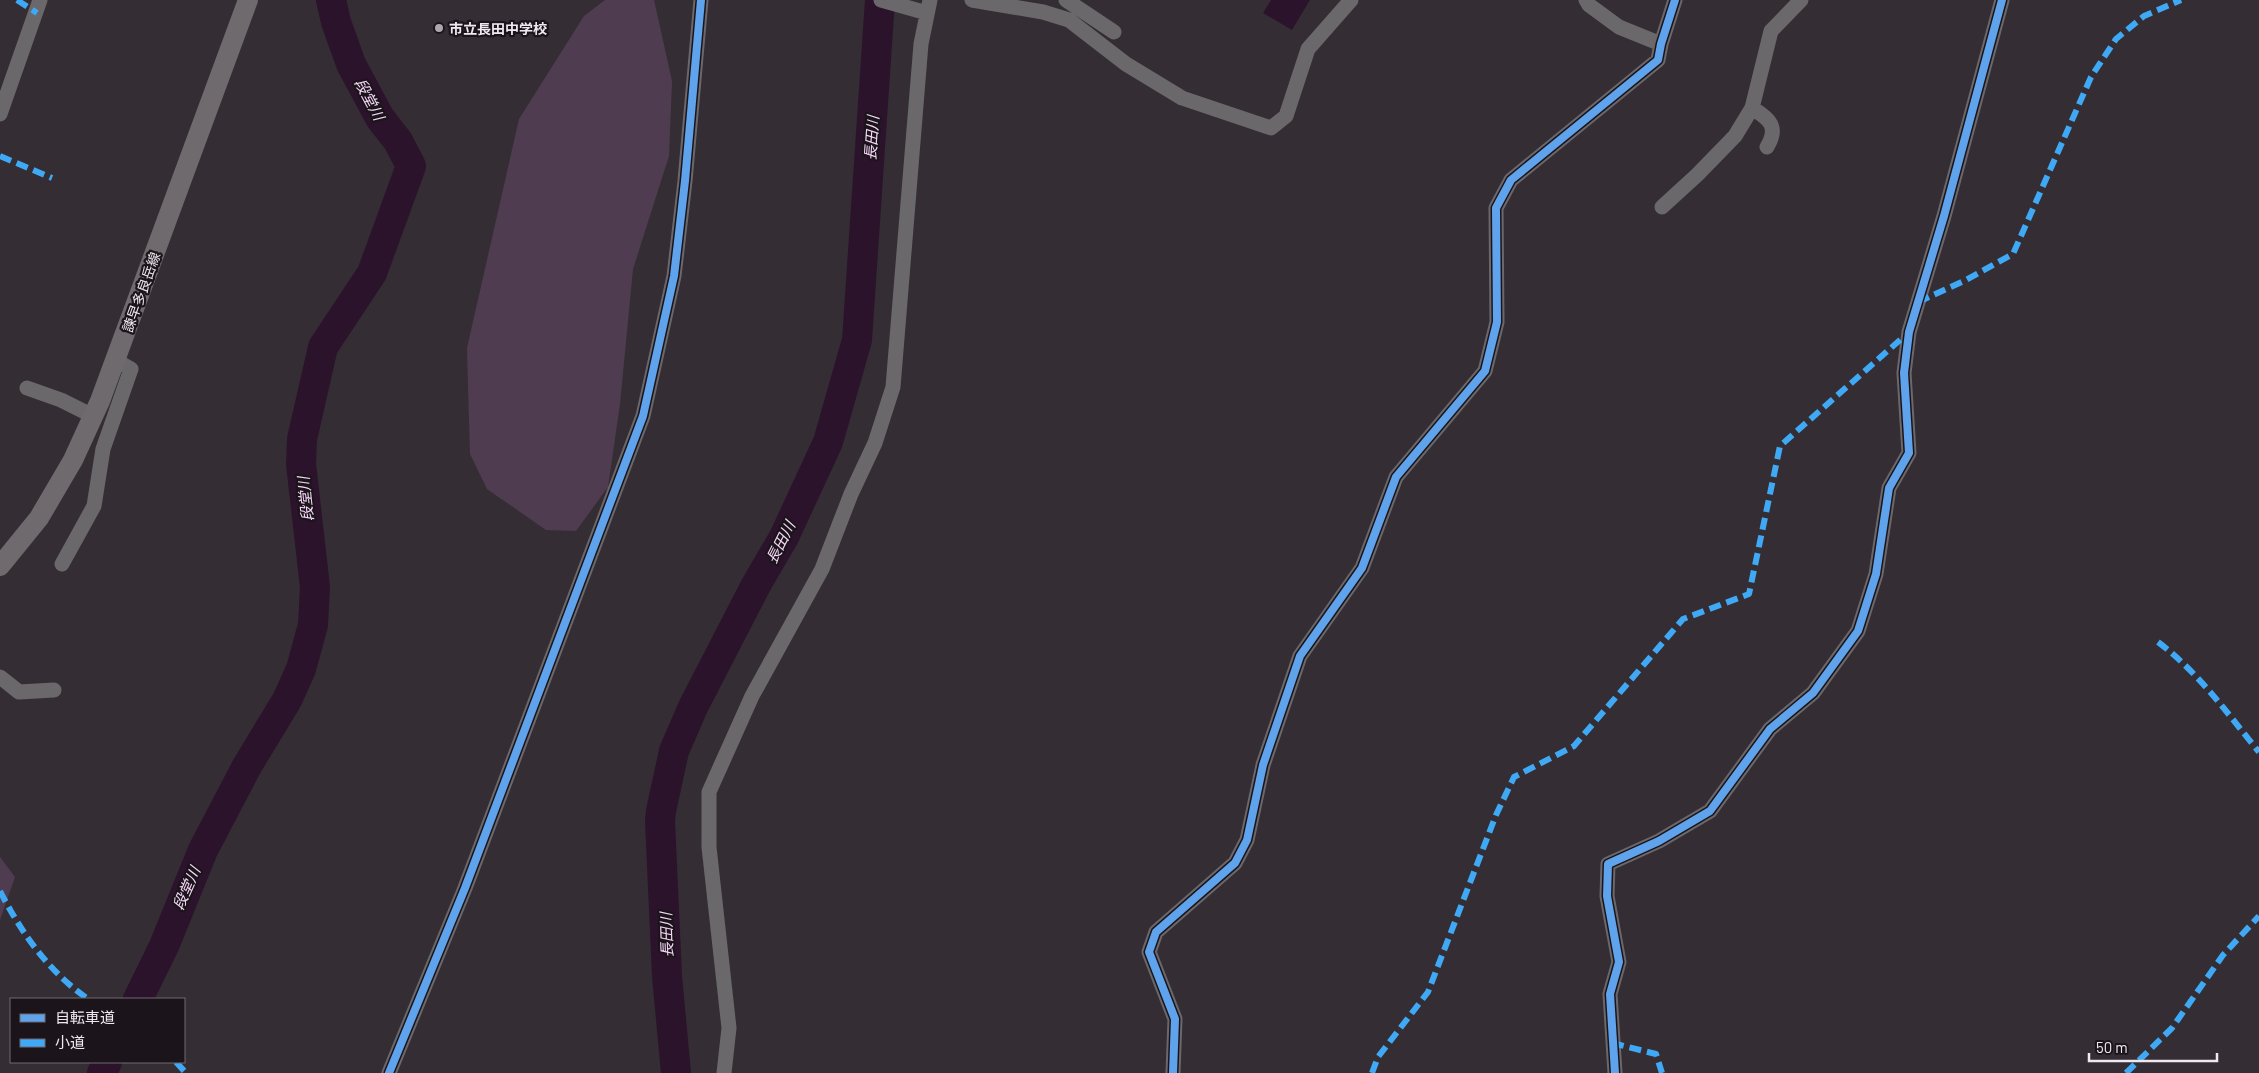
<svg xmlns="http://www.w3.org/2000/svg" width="2259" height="1073" viewBox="0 0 2259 1073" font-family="Barlow,'Noto Sans JP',sans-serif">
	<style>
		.green { fill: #503c50 }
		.water { fill: #2b132c }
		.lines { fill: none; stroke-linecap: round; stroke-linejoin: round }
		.river { stroke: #2b132c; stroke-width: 30 }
		.minor { stroke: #6b686b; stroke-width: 15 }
		.secondary { stroke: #6e6a6e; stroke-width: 20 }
		.quiet { stroke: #3fa9f5; stroke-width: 6; stroke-dasharray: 12 6; stroke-linecap: butt }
		.cycleway-casing { stroke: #1b151b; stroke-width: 11 }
		.cycleway { stroke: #60a3ed; stroke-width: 8 }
		.poi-dot { fill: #aea7ae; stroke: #1b151b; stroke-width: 2 }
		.labels { text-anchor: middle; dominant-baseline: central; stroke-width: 4.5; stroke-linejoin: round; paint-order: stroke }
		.poi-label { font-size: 14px; font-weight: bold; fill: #f0e8f0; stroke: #1b151b; text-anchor: start }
		.street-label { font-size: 14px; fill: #f0e8f0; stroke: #1b151b }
		.water-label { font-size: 15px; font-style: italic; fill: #f8d8f9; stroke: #1b151b }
	</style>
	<rect width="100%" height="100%" fill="#342e34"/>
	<path class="green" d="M605,0H654L672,81L669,156L633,269L620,404L608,487L576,531L546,530L487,489L470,454L467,348L519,119L584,16Z
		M0,857L15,877L0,920Z"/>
	<path class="water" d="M1271,0H1310L1292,30L1263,13Z"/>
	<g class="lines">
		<path class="river" d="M138,999L164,946L203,850L247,766L287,700L301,669L313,625L315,587L301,464L302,439L323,347L372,273L411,166L398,141L380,118L351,64L336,22L331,0
			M102,1073L107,1062
			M676,1073L667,976L660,821L661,811L674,751L693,707L756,585L784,537L828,442L857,340L880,0"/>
		<path class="minor" d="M881,0L927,13
			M972,0L1043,12L1069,20L1126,64L1182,98L1271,128L1286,116L1308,49L1351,0
			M1066,0L1114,32
			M1586,0L1589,5L1619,27L1661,44
			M1752,108C1770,119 1779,127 1767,147
			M0,114L40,0
			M1662,207L1697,175L1735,136L1752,108L1771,31L1801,0
			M27,388L61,400L93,416
			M62,564L94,506L103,449L131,369L115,360
			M0,677L19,692L54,690
			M389,1073L465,888L643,416L674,276L685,181L701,0
			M724,1073L729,1028L709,847V792L752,696L822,569L851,494L875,443L893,387L921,44L930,0
			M1173,1073L1175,1019L1149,952L1156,932L1235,863L1247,840L1263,765L1300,656L1362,568L1396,477L1485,371L1497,322L1496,208L1511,180L1658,60L1661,44L1675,0
			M1615,1073L1610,994L1619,962L1607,896L1608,864L1659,841L1710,811L1770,729L1813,693L1858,631L1876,574L1889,488L1909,453L1904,373L1909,332L1944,216L2002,0"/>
		<path class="secondary" d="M0,566L39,518L73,460L100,401L248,0"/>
		<path class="quiet" d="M17,0L37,13
			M0,156L52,178
			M1918,302L1964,281L2013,254L2091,77L2116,39L2144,16L2181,0
			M2158,642C2199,673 2227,713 2259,752
			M0,891C22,934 49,972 88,999
			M1612,1043L1656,1054L1662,1073
			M176,1062L186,1073
			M1372,1073L1378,1057L1428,992L1496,815L1514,777L1574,746L1683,619L1749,594L1780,446L1909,332
			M2126,1073L2172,1028L2223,955L2259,916"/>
		<defs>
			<path id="cycleway" d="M389,1073L465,888L643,416L674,276L685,181L701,0
				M1173,1073L1175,1019L1149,952L1156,932L1235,863L1247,840L1263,765L1300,656L1362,568L1396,477L1485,371L1497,322L1496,208L1511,180L1658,60L1661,44L1675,0
				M1615,1073L1610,994L1619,962L1607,896L1608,864L1659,841L1710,811L1770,729L1813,693L1858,631L1876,574L1889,488L1909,453L1904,373L1909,332L1944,216L2002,0"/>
		</defs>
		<use href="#cycleway" class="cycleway-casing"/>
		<use href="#cycleway" class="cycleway"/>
	</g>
	<circle class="poi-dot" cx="439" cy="28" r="5"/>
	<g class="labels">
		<g class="poi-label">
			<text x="449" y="28">市立長田中学校</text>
		</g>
		<g class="street-label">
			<text transform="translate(141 292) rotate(-70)">諫早多良岳線</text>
		</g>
		<g class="water-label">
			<text transform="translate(370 99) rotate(62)">段堂川</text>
			<text transform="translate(871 138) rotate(-86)">長田川</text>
			<text transform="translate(305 499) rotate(-96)">段堂川</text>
			<text transform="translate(780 542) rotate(-63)">長田川</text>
			<text transform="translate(186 888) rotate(-66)">段堂川</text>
			<text transform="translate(666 935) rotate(-92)">長田川</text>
		</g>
	</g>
	<rect x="10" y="998" width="175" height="65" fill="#1b151b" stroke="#706970"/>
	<rect x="20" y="1014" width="25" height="8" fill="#60a3ed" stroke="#706970"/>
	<text x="55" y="1023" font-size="15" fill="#f0e8f0">自転車道</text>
	<rect x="20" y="1039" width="25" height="8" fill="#3fa9f5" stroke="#706970"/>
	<text x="55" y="1048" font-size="15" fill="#f0e8f0">小道</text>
	<path d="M2089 1053v8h128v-8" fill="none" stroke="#f0e8f0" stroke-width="2.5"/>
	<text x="2096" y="1053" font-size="15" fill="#f0e8f0" stroke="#1b151b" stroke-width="4" paint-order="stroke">50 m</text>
</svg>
